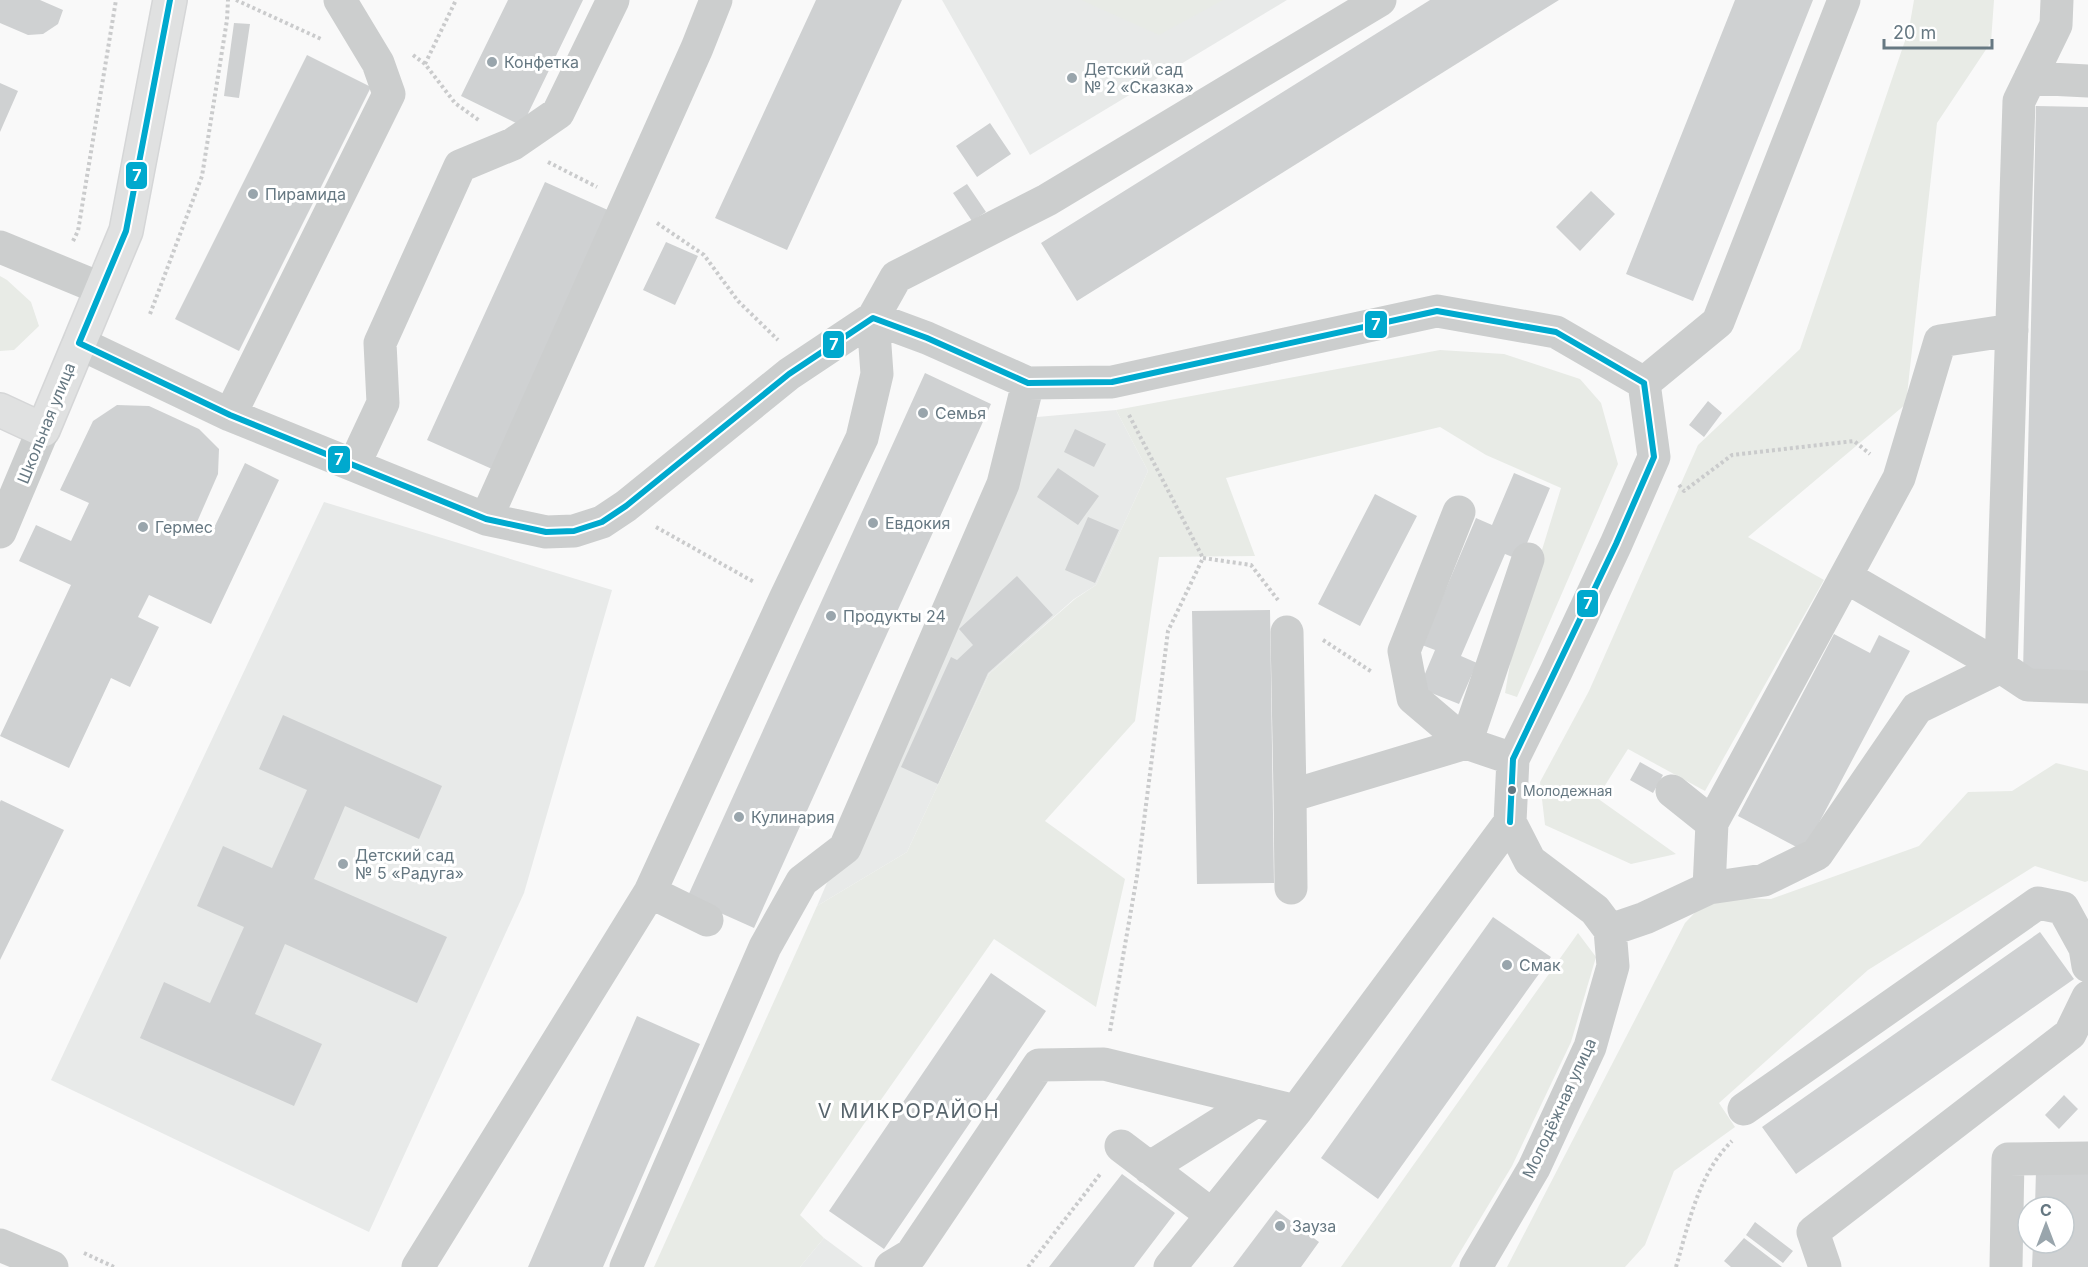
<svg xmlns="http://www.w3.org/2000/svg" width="2088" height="1267" viewBox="0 0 2088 1267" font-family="Inter,sans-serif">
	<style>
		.built { fill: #e8eae9 }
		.green { fill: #e8ebe6 }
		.building { fill: #cfd1d2 }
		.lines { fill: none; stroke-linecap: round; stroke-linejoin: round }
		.major-casing { stroke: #d5d6d7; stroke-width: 36 }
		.path { stroke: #cacbcc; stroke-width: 4; stroke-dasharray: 3 3; stroke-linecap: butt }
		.minor { stroke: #cccece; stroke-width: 33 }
		.major { stroke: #e0e1e1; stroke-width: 33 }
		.bus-1-casing { stroke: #fff; stroke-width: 10 }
		.bus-1 { stroke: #00a9ce; stroke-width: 6 }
		.poi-dot { fill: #99a5ac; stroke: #fff; stroke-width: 2 }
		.bus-dot { fill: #667882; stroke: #fff; stroke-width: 2 }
		.labels { text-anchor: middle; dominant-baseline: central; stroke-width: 6; stroke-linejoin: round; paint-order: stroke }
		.bus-label { font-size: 14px; fill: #667882; stroke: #fff; text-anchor: start }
		.poi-label { font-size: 16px; fill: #667882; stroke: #fff; text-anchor: start }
		.street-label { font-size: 16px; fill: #667882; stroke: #fff }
		.quarter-label { font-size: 20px; letter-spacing: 1.5px; fill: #58656d; stroke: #fff }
		.line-badge { stroke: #fff; stroke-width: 2 }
		.badge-label { font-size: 16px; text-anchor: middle; font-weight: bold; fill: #fff }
	</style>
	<rect width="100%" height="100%" fill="#f9f9f9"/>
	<path class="built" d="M942,0H1287L1030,155Z
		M1116,410L1148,471L1096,585L1074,599L989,674L907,852L817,906L1026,418Z
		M324,502L612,590L524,893L369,1232L51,1080Z
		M824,1238L863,1267H800Z"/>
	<path class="green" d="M1081,0H1223L1159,35Z
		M1914,0H1994L1991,42L1937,123L1906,404L1748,537L1824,580L1705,791L1628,749L1597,798L1676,854L1631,864L1545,825L1540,782L1589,691L1698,445L1800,349L1909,29Z
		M0,276L7,280L31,302L39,326L14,350L0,351Z
		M1440,350L1504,354L1580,379L1601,403L1618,464L1517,697L1505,693L1514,641L1561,488L1486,455L1440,427L1226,478L1255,556L1159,557L1135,721L1045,821L1125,879L1096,1007L994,939L800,1215L824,1238L800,1267H654L817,906L907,852L989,674L1075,599L1096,585L1148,471L1116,410Z
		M2056,763L2088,771V881L2085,882L2035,866L1868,970L1719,1103L1735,1127L1674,1171L1645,1245L1625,1267H1507L1685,923L1707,900L1736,898L1771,899L1919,846L1968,792L2012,791Z
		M1578,933L1596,957L1571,1042L1512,1166L1451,1267H1341Z"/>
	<path class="building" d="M0,0H40L63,10L58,24L43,34L28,35L0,23Z
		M508,0H583L522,126L461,96Z
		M816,0H902L787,250L715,218Z
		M1430,0H1559L1077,301L1041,243Z
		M1735,0H1813L1693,301L1626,274Z
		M234,23L250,24L239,98L224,96Z
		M307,55L371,87L239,351L175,319Z
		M0,83L18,91L0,132Z
		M2036,106L2088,107V673L2023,672Z
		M990,123L1011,154L977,177L956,146Z
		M545,182L610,211L492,469L427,440Z
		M967,184L986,212L972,221L953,193Z
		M1591,191L1615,214L1580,251L1556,227Z
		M666,242L698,256L675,305L643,290Z
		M925,373L991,404L754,928L687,898Z
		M1708,401L1722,413L1704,437L1689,425Z
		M117,405L149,406L199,429L219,449L218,474L197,522L213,530L245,463L279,480L211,624L149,595L138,617L159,627L130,687L111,678L69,768L0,736L71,585L19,561L36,525L71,541L89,503L60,490L93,421Z
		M1075,429L1106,444L1094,467L1064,452Z
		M1058,468L1099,496L1078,525L1037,497Z
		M1514,473L1550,488L1520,560L1505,554L1461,656L1477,663L1459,704L1419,688L1435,650L1422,645L1476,518L1492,525Z
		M1375,494L1417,516L1360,626L1318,604Z
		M1088,517L1119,530L1095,583L1065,570Z
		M1017,576L1053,615L988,673L938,784L901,767L951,657L957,660L973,645L959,629Z
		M1270,610L1274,883L1197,884L1192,611Z
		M1834,634L1870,653L1879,635L1910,651L1804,851L1738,816Z
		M283,715L442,786L419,839L345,806L314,879L447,937L417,1003L285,944L255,1014L322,1044L294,1106L140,1038L164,982L210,1003L244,927L197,906L223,846L272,868L307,790L259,769Z
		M1640,762L1663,775L1653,793L1630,780Z
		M1,800L64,830L0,960V802Z
		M1493,917L1551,957L1378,1199L1321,1158Z
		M2040,932L2074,979L1796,1174L1762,1127Z
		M991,973L1046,1011L884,1249L829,1211Z
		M637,1016L700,1044L603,1267H528Z
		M2064,1095L2078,1109L2059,1129L2045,1115Z
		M2036,1170L2088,1172V1267H2032L2033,1243H2064V1207H2035Z
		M1122,1174L1175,1213L1134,1267H1049Z
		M1276,1210L1319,1242L1301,1267H1233Z
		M1755,1222L1793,1251L1783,1263L1746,1235Z
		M1744,1238L1782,1267H1731L1724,1261Z"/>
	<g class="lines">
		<defs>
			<path id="major" d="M0,410L43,430L126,231L170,0"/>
		</defs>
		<use href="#major" class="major-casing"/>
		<path class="path" d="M236,0L321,39
			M413,55L425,64L455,103L480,121
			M425,64L456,0
			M548,162L597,187
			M657,223L704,255L738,301L778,340
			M73,241L78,231L116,0
			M150,314L202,176L227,20L228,0
			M1129,415L1203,558
			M1679,485L1684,491L1732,455L1854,441L1870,454
			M656,527L754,582
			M1203,558L1251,565L1278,600
			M1323,640L1372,672
			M1110,1031L1137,876L1168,631L1203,558
			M84,1253L114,1267
			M1028,1267L1101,1173
			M1676,1267C1689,1223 1698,1174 1732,1141"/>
		<path class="minor" d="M2030,78L2088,81
			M0,247L102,289
			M79,343L230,415L486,519L546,532L574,531L602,522L626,506L789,374L873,318L927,338L1028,383L1112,382L1437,311L1556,332L1644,383
			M1644,383L1718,322L1844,0
			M230,415L389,94L378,63L340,0
			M354,465L383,403L380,343L460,166L513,144L558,113L613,0
			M1459,512L1404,651L1413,698L1466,743L1528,559
			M486,519L697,48L716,0
			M0,532L43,430
			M1846,577L2001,667L2028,685L2088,687
			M1287,632L1290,796
			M1672,791L1712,823L1709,888
			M1712,823L1899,478L1940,341L2012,330
			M1291,888L1290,796L1466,743L1513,759
			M650,892L707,920
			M1610,930L1645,918L1709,888L1764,880L1817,854L1917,708L2001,667L2019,101L2056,25L2057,0
			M1744,1109L2038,903L2063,908L2085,948L2088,966
			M1121,1146L1212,1215
			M1149,1168L1256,1101
			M0,1245L52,1267
			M418,1267L650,892L785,599L862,438L877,374L873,318L896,277L1047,200L1380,0
			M626,1267L765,947L802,881L845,848L1003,484L1028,383
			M891,1267L911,1255L1039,1065L1104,1064L1296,1111L1510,822
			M1170,1267L1296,1111
			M1476,1267L1534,1168L1590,1047L1613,966L1610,930L1595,910L1530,861L1510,822L1513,759L1556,672L1616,544L1654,457L1644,383
			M1825,1267L1813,1232L2070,1034L2088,997
			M2006,1267L2008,1159L2088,1158"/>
		<use href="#major" class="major"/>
		<defs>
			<path id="bus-1" d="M79,343L230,415L486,519L546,532L574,531L602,522L626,506L789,374L873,318L927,338L1028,383L1112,382L1437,311L1556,332L1644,383
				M79,343L126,231L170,0
				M1510,822L1513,759L1616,544L1654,457L1644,383"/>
		</defs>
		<use href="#bus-1" class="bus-1-casing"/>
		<use href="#bus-1" class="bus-1"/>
	</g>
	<g class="poi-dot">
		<circle cx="492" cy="62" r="6"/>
		<circle cx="1072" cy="78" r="6"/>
		<circle cx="253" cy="194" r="6"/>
		<circle cx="923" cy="413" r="6"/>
		<circle cx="873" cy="523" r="6"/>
		<circle cx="143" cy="527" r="6"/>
		<circle cx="831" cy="616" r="6"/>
		<circle cx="739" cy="817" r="6"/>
		<circle cx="343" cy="864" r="6"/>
		<circle cx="1507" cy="965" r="6"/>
		<circle cx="1280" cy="1226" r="6"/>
	</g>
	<circle class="bus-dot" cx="1512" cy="790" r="5"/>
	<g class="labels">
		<g class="bus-label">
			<text x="1523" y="790">Молодежная</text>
		</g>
		<g class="poi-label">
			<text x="504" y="62">Конфетка</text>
			<text x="1084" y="69">Детский сад<tspan x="1084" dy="18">№ 2 «Сказка»</tspan></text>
			<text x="265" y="194">Пирамида</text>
			<text x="935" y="413">Семья</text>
			<text x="885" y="523">Евдокия</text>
			<text x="155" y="527">Гермес</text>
			<text x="843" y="616">Продукты 24</text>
			<text x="751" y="817">Кулинария</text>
			<text x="355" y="855">Детский сад<tspan x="355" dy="18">№ 5 «Радуга»</tspan></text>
			<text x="1519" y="965">Смак</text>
			<text x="1292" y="1226">Зауза</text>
		</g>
		<g class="street-label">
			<text transform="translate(46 423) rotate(-68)">Школьная улица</text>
			<text transform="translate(1559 1108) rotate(-65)">Молодёжная улица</text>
		</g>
		<g class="quarter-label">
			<text x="909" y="1111">V МИКРОРАЙОН</text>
		</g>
	</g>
	<g class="line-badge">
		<rect x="125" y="161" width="23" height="29" rx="6" fill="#00a9ce"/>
		<rect x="1364" y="310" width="24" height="29" rx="6" fill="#00a9ce"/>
		<rect x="822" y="330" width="23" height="29" rx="6" fill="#00a9ce"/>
		<rect x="327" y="445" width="24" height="29" rx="6" fill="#00a9ce"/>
		<rect x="1576" y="589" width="23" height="29" rx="6" fill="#00a9ce"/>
	</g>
	<g class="badge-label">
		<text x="137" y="181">7</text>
		<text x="1376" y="330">7</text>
		<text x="834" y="350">7</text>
		<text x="339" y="465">7</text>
		<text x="1588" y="609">7</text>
	</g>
	<g transform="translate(2046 1225)"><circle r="28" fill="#ffffff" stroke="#c2c9cd" stroke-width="1.5"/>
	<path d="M0-4.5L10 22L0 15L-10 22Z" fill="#99a5ac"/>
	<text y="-9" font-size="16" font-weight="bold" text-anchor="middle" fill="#667882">С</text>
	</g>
	<path d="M1884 39v9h108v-9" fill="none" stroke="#667882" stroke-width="3"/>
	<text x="1893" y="39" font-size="18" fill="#667882" stroke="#ffffff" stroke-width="4.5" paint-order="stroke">20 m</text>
</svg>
